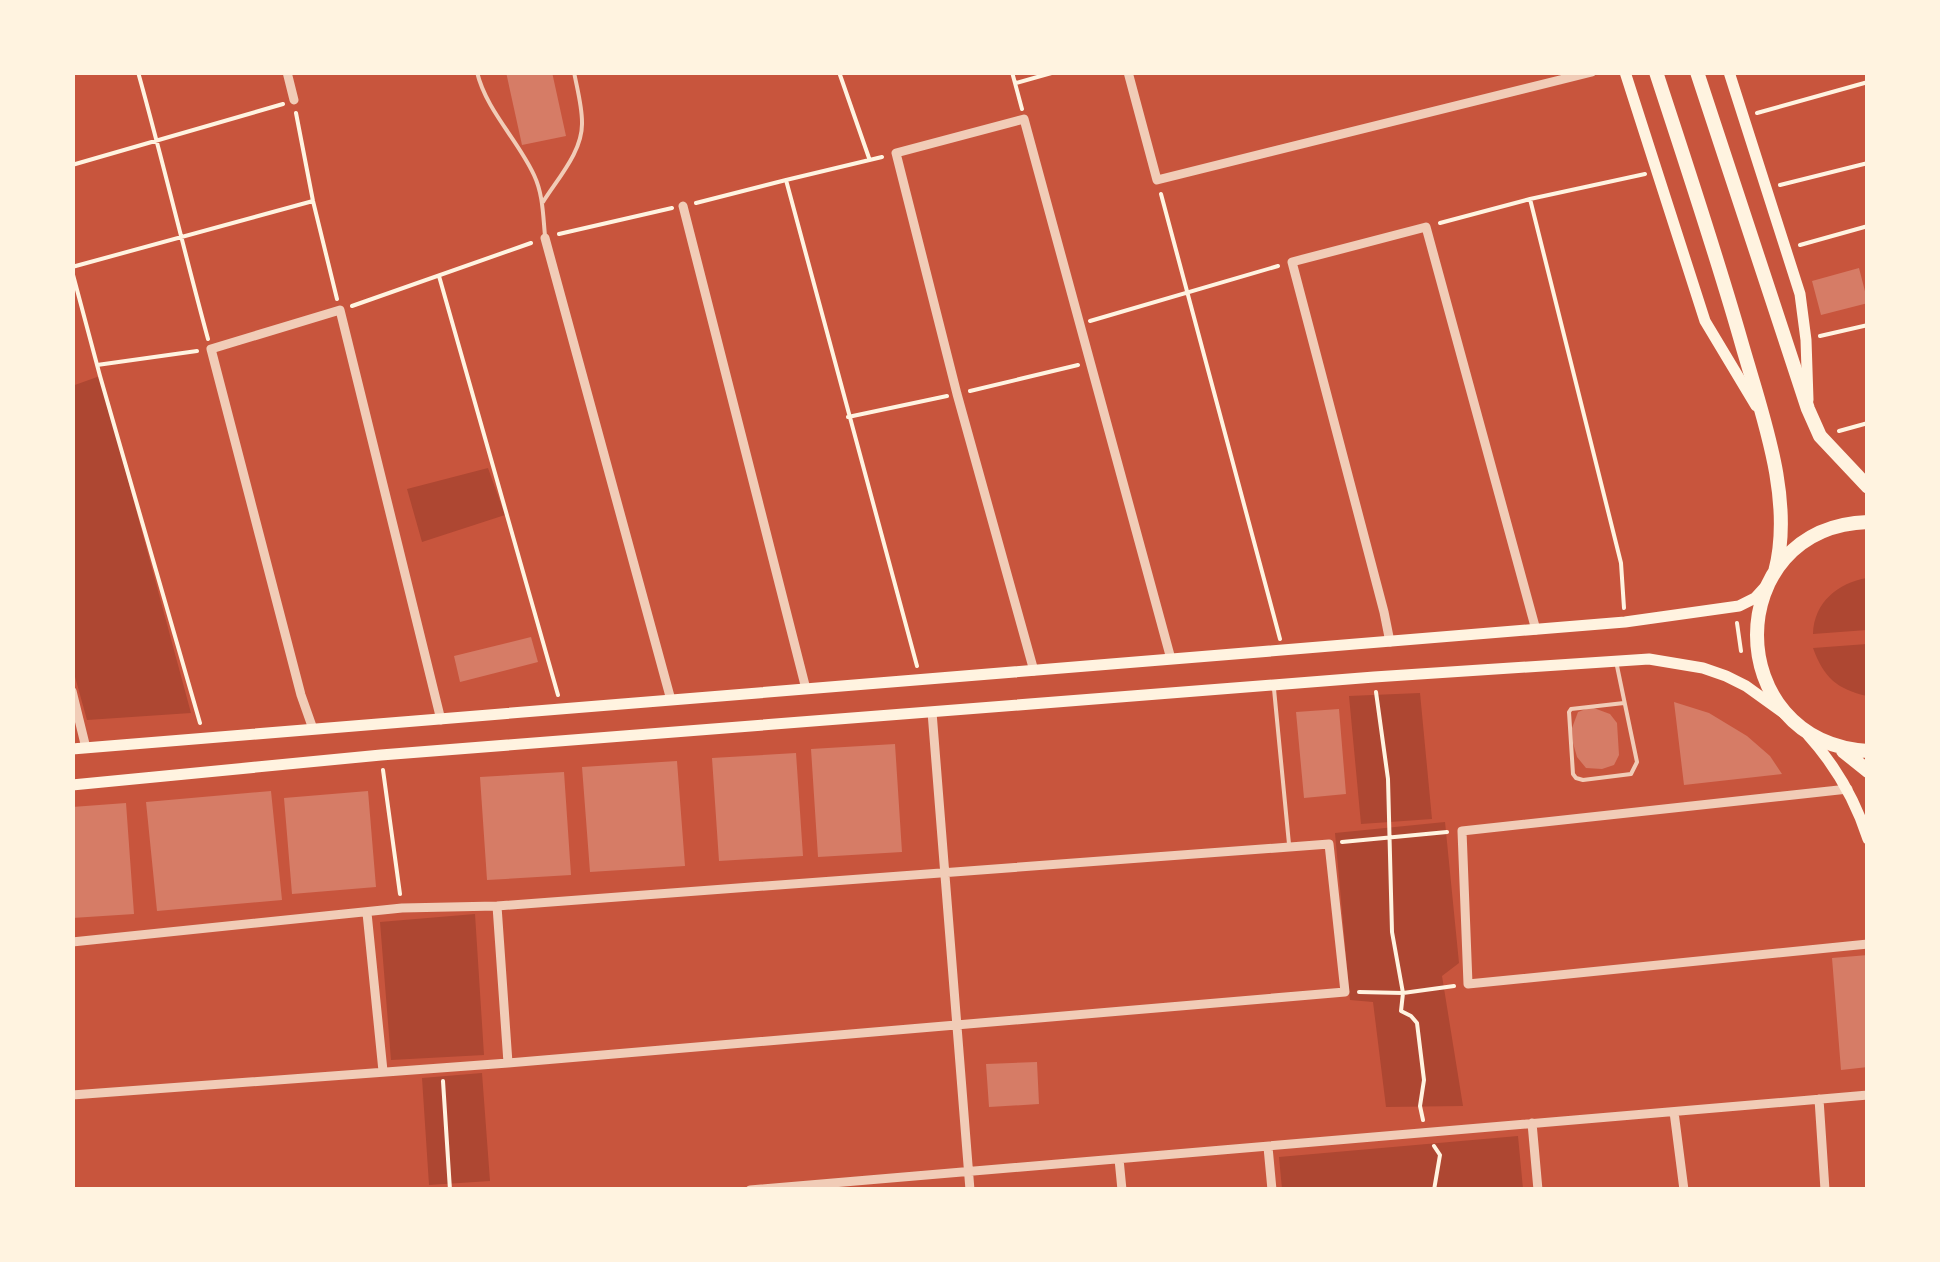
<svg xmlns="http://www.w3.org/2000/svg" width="1940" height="1262" viewBox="0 0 1940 1262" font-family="Roboto,sans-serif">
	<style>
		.green { fill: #ae4732 }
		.building { fill: #d67c66 }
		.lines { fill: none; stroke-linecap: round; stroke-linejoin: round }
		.path { stroke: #fff3e0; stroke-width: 4 }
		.service { stroke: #f1ccb7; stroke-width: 4 }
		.minor { stroke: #f1ccb7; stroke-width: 9 }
		.secondary { stroke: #fff3e0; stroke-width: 11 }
		.primary { stroke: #fff3e0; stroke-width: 14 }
	</style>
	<rect width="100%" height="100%" fill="#c8553d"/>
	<path class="green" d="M100,376L191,713L87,720L72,666V386Z
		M488,468L505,515L422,542L407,489Z
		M1867,578V630L1813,634C1814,602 1838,583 1867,578Z
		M1867,644V696C1837,689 1824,678 1813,648Z
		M1420,693L1432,819L1361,824L1349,696Z
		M1445,822L1459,963L1442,976L1463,1106L1386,1107L1373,1002L1350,1000L1335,833Z
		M475,914L484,1055L391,1060L380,922Z
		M482,1073L490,1181L429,1185L422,1078Z
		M1518,1136L1523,1189H1282L1279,1157Z"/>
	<path class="building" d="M506,72H552L566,136L522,145Z
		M1859,268L1868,303L1821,315L1812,281Z
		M531,637L538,662L460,682L454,656Z
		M1674,702L1709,713L1747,736L1770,756L1782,774L1684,785Z
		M1591,707L1610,714L1617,723L1619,755L1614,765L1602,769L1586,768L1577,757L1573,743L1572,728L1578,712Z
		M1339,709L1346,794L1304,798L1296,712Z
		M895,744L902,852L818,857L811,749Z
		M796,753L803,856L719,861L712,758Z
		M677,761L685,866L590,872L582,767Z
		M564,772L571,875L487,880L480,777Z
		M271,791L282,900L157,911L146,802Z
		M368,791L376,887L292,894L284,798Z
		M126,803L134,914L72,918V807Z
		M1868,955V1067L1841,1070L1832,958Z
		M1037,1062L1039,1104L989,1107L986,1064Z"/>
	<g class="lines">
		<path class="path" d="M138,72C163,161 184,251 208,339
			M839,72L869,158
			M1012,72L1022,109
			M1016,83L1055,72
			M296,113L313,201L337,299
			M1757,113L1868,82
			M72,165L283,104
			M786,180L882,157
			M1780,185L1868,163
			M1161,194L1280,639
			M1530,199L1621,563L1624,608
			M696,203L786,180L917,666
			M1440,223L1530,199L1645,174
			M559,234L672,208
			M1800,245L1868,226
			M72,267L313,201
			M72,271L100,376L200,723
			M439,276L558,695
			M352,306L531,243
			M1090,321L1278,266
			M1820,336L1868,325
			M97,365L197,351
			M970,391L1078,365
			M848,417L947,396
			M1839,431L1868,423
			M1737,623L1741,651
			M1376,692L1388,779L1392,932L1403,993L1401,1011L1411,1016L1417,1023L1424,1080L1420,1106L1423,1120
			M383,770L400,894
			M1342,842L1447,832
			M1359,992L1403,993L1454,986
			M443,1081L450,1190
			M1434,1146L1440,1155L1434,1190"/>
		<path class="service" d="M477,72C486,110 518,140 534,175C543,194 543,215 545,236
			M543,202C558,178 583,151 582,122C582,106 577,88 574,72
			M1617,666L1637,762L1631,774L1583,780L1576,778L1573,774L1569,712L1571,709L1624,703
			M1274,689L1289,844"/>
		<path class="minor" d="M287,72L294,100
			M1128,72L1157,180L1592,72
			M683,206L806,689
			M545,238L671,700
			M1390,642L1384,612L1292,262L1426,227L1536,630
			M1034,671L957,394L896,153L1024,119L1171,659
			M72,691L86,748
			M932,712L970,1190
			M313,729L301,695L211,349L340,310L441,720
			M1848,789L1462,831L1468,984L1868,944
			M497,906L508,1063
			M367,913L383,1071
			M72,942L402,908L497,906L1329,844L1345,992L508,1063L72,1095
			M1819,1099L1825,1190
			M1674,1112L1684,1190
			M1532,1123L1538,1190
			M1268,1147L1272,1190
			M1119,1159L1122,1190
			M750,1190L1868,1095"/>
		<path class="secondary" d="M1625,72L1705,321L1756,406
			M1729,72L1800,294L1806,340L1808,400
			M1808,735C1836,766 1855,799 1868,839
			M72,749L1625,622L1739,606L1755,598L1765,587
			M72,785L381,755L1374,677L1649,659L1703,668L1726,676L1746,686L1785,714"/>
		<path class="primary" d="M1656,72C1686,164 1717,256 1743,348C1763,417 1794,501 1775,572
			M1697,72L1808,409L1820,436L1868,487
			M1868,522C1720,527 1720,742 1868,751
			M1843,751L1868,771"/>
	</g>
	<rect width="1940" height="1262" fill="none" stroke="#fff3e0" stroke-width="150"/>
</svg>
